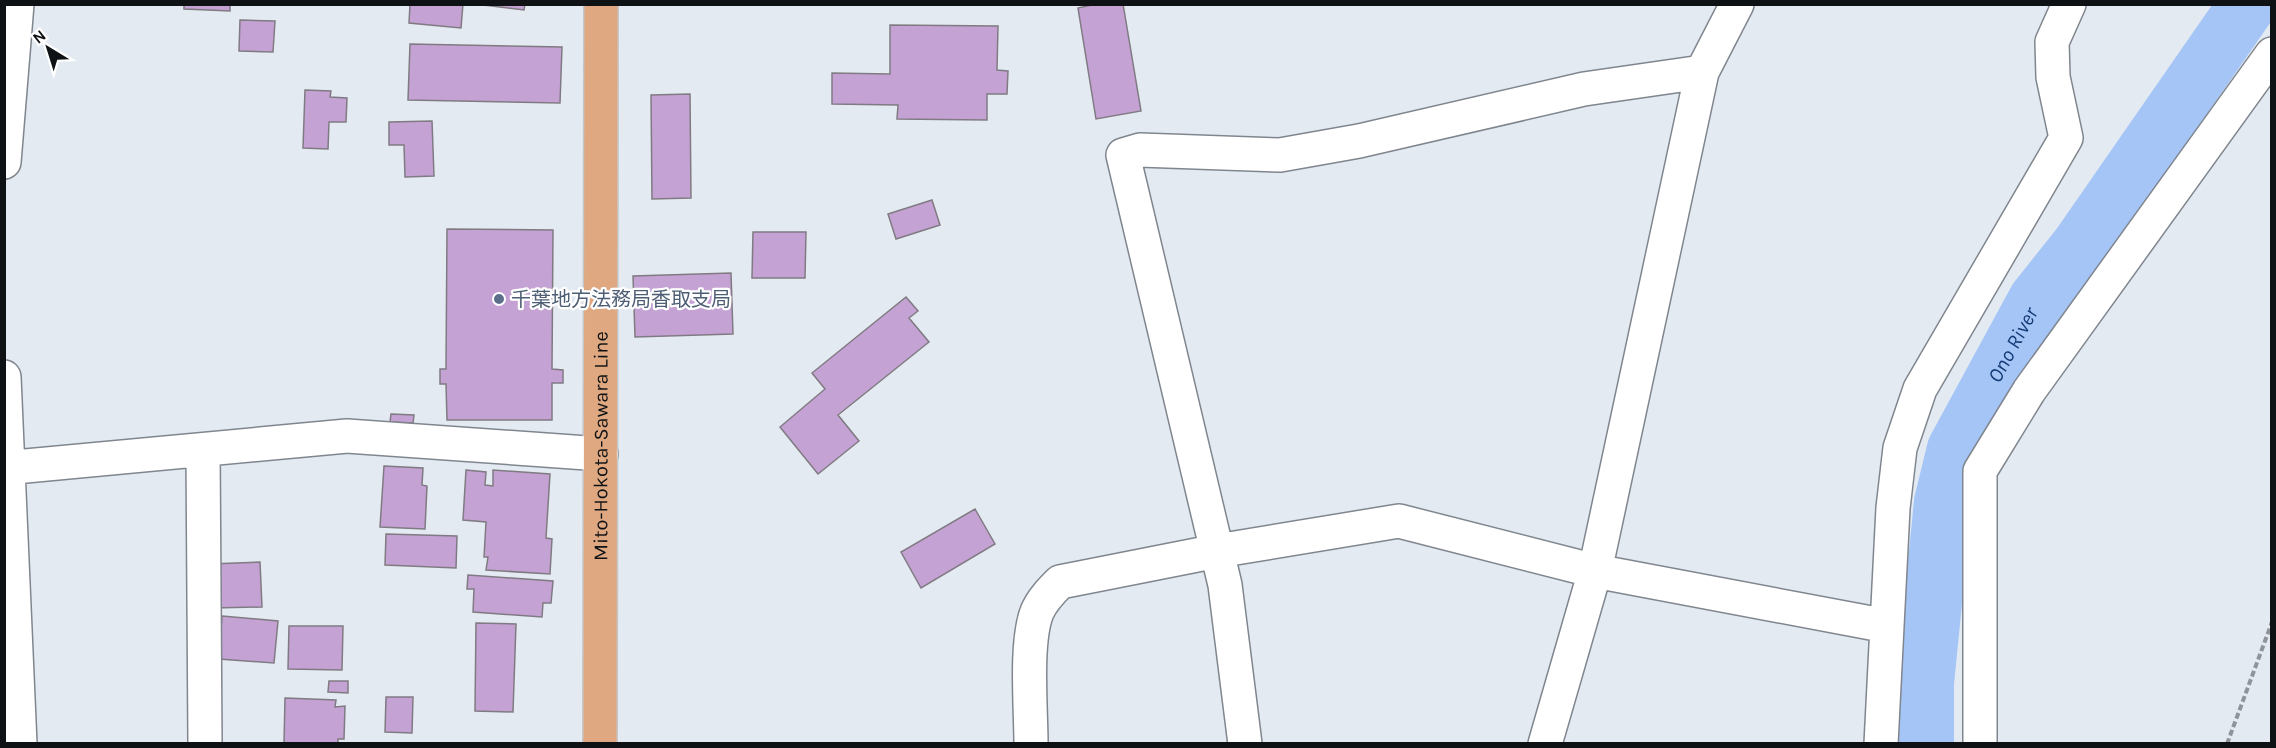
<svg xmlns="http://www.w3.org/2000/svg" width="2276" height="748" viewBox="0 0 2276 748" font-family="Karla,'Noto Sans JP',sans-serif">
	<style>
		.lines { fill: none; stroke-linecap: round; stroke-linejoin: round }
		.river { stroke: #a5c5f7; stroke-width: 58 }
		.building { fill: #c4a2d4; stroke: #807b82; stroke-width: 1.5 }
		.minor-casing { stroke: #80868e; stroke-width: 36 }
		.major-casing { stroke: #c5c6c7; stroke-width: 36 }
		.path { stroke: #8e9499; stroke-width: 4; stroke-dasharray: 6 3; stroke-linecap: butt }
		.minor { stroke: #fff; stroke-width: 33 }
		.major { stroke: #dfa881; stroke-width: 33 }
		.service-dot { fill: #5c6f8a; stroke: #fff; stroke-width: 2 }
		.labels { text-anchor: middle; dominant-baseline: central; stroke-width: 4.5; stroke-linejoin: round; paint-order: stroke }
		.service-label { font-size: 20px; fill: #4e5e75; stroke: #fff; text-anchor: start }
		.street-label { font-size: 20px; fill: #0f1214; stroke: #fff }
		.water-label { font-size: 21px; font-style: italic; fill: #163d77; stroke: #fff }
	</style>
	<rect width="100%" height="100%" fill="#e3eaf2"/>
	<g class="lines">
		<path class="river" id="s1" d="M1925,744V683L1943,502L1956,449L2037,300L2080,246L2248,4"/>
	</g>
	<path class="building" d="M184,4H230V11L184,9Z
		M410,4H463L461,28L409,23Z
		M475,4H525L524,10Z
		M1096,4H1123L1141,111L1096,119L1078,8Z
		M240,20L275,21L273,52L239,51Z
		M890,25L998,26L997,70L1008,71L1007,94H987V120L897,119L898,105L832,104V73L890,74Z
		M410,44L562,47L560,103L408,100Z
		M305,90L331,91L330,97L347,98L346,122H329L328,149L303,148Z
		M690,94L691,198L652,199L651,95Z
		M432,121L434,176L405,177L404,145H389V122Z
		M932,200L940,225L896,239L888,214Z
		M447,229L553,230L552,369L563,370V383H552V420H447L446,384H440V369H446Z
		M753,232H806L805,278H752Z
		M731,273L733,334L635,337L633,276Z
		M906,297L918,311L909,318L929,342L838,415L859,441L818,474L780,427L825,389L812,373Z
		M391,414L414,415L413,423L390,422Z
		M384,466L423,468L422,485L427,486L425,529L380,527Z
		M466,470L486,472L485,485L493,486V470L550,474L546,538L552,539L550,574L486,570L488,557H484L486,522L463,520Z
		M975,509L995,544L921,588L901,552Z
		M386,534L457,536L456,568L385,565Z
		M260,562L262,607L213,608L211,564Z
		M468,575L553,581L551,603H543L542,617L473,612L474,589H467Z
		M222,616L278,621L274,663L219,659Z
		M476,623L516,624L513,712L475,711Z
		M289,626H343L342,670L288,669Z
		M329,681H348V693L328,692Z
		M386,697H413L412,733L385,732Z
		M285,698L336,700L335,707L345,706L344,739H338V744H284Z"/>
	<g class="lines">
		<defs>
			<path id="minor" d="M1702,72L1737,4
				M4,162L17,4
				M4,377L20,744
				M203,450L205,744
				M4,468L347,436L601,454
				M1887,626L1893,508L1900,448L1920,389L2066,138L2053,77L2052,42L2069,4
				M1031,744C1031,709 1025,642 1037,612C1042,600 1051,591 1060,582L1217,551L1399,521L1595,571L1887,626L1881,744
				M1245,744L1225,585L1123,155L1140,150L1280,155L1359,141L1584,89L1702,72L1595,571L1545,744
				M1980,744V471L2029,391L2272,54"/>
			<g id="major">
				<path id="s2" d="M600,744L601,4"/>
			</g>
		</defs>
		<use href="#minor" class="minor-casing"/>
		<use href="#major" class="major-casing"/>
		<path class="path" d="M2227,744L2272,622"/>
		<use href="#minor" class="minor"/>
		<use href="#major" class="major"/>
	</g>
	<circle class="service-dot" cx="499" cy="299" r="6"/>
	<g class="labels">
		<g class="service-label">
			<text x="511" y="299">千葉地方法務局香取支局</text>
		</g>
		<g class="street-label">
			<text stroke="none"><textPath href="#s2" startOffset="298">Mito-Hokota-Sawara Line</textPath></text>
		</g>
		<g class="water-label">
			<text stroke="none"><textPath href="#s1" startOffset="416">Ono River</textPath></text>
		</g>
	</g>
	<rect width="2276" height="748" fill="none" stroke="#0f1214" stroke-width="12"/>
	<g transform="translate(48 48) rotate(322)" stroke="#ffffff" stroke-width="4.5" paint-order="stroke">
	<path d="M0-4.5L10 22L0 15L-10 22Z" fill="#0f1214"/>
	<text y="-9" font-size="16" font-weight="bold" text-anchor="middle" fill="#0f1214">N</text>
	</g>
</svg>
